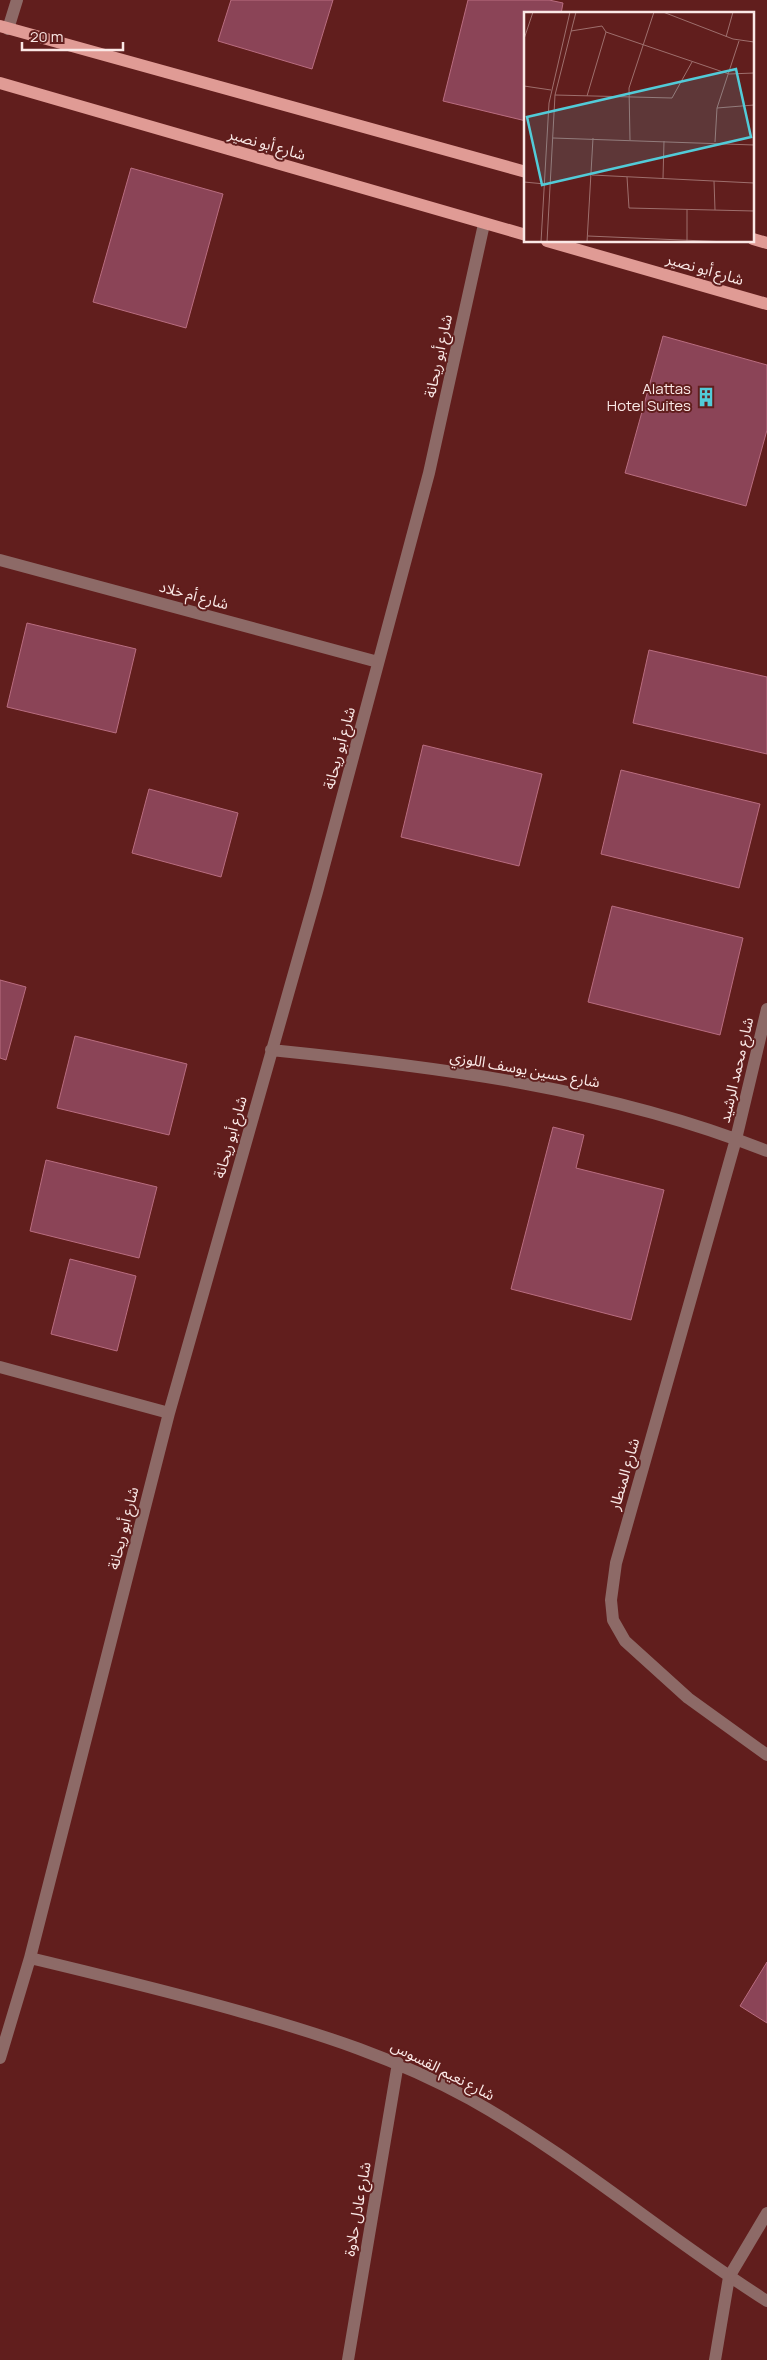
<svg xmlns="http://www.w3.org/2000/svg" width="767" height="2360" viewBox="0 0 767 2360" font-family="Manrope,'Noto Sans Arabic',sans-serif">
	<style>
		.building { fill: #8b4457; stroke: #b96d80 }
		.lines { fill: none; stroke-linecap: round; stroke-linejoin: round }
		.minor { stroke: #8d6a67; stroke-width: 12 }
		.major { stroke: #e09b95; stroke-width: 12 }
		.labels { text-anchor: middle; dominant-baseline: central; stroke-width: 4; stroke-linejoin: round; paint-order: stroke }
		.street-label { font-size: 15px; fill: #fae8e6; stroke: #611e1d }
		.poi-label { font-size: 15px; fill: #fae8e6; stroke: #611e1d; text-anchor: end }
		.inset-road { fill: none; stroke: #9e6f6d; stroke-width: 1 }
		.view { fill: #52cbd8; fill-opacity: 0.15; stroke: #52cbd8; stroke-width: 2.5 }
		.inset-edge { fill: none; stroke: #fae8e6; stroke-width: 2.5 }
	</style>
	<rect width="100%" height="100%" fill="#611e1d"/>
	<path class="building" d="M231,0H333L312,69L218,41Z
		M468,0H549L563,3L561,14H526V121L443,101Z
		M131,168L223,194L186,328L93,302Z
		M663,336L767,365V430L746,506L625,473Z
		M27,623L136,649L116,733L7,707Z
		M649,650L767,677V754L633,723Z
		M423,745L542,774L519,866L401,837Z
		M621,770L760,804L739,888L601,854Z
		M149,789L238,813L221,877L132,853Z
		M612,906L743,938L720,1035L588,1002Z
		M0,980L26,987L6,1060L0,1058Z
		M75,1036L187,1064L169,1135L57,1108Z
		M553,1127L584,1135L576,1168L664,1190L631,1320L511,1289Z
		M46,1160L157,1187L139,1258L30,1231Z
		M70,1259L136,1276L117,1351L51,1334Z
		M767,1962V2023L740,2006Z"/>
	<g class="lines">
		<path class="minor" d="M8,29L17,0
			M0,560L378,662
			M767,1009L736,1139L616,1563L611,1600L613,1620L625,1641L688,1698L767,1755
			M271,1050C439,1067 609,1088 767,1151
			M0,1367L169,1413
			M30,1958C101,1975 172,1992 242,2012C321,2034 398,2059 470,2099C574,2157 666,2237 767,2301
			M0,2058L30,1958L169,1413L317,892L429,473L484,224
			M348,2360L398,2063
			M715,2360L729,2277L767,2213"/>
		<path class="major" d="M0,26L526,172
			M0,83L526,235
			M753,239L767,243
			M547,241L767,304"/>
	</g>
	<defs>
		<symbol id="building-bare" viewBox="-9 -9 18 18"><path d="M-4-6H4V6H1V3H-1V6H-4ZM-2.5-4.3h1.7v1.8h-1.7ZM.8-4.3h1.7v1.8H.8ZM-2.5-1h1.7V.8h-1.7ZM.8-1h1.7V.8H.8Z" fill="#52cbd8" stroke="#611e1d" stroke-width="2.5" paint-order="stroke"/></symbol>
	</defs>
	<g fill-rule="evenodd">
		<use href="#building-bare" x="692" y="383" width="28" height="28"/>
	</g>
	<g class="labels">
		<g class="street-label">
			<text transform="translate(267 144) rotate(16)">شارع أبو نصير</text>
			<text transform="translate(705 269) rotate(16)">شارع أبو نصير</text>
			<text transform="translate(438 356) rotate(-78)">شارع أبو ريحانة</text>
			<text transform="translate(194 595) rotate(15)">شارع أم خلاد</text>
			<text transform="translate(339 748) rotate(-75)">شارع أبو ريحانة</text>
			<text transform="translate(525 1069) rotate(10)">شارع حسين يوسف اللوزي</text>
			<text transform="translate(736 1070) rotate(-77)">شارع محمد الرشيد</text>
			<text transform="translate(230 1137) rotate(-74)">شارع أبو ريحانة</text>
			<text transform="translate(624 1474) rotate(-74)">شارع المنطار</text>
			<text transform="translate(123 1528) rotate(-76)">شارع أبو ريحانة</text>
			<text transform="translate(443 2070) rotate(27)">شارع نعيم القسوس</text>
			<text transform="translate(357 2209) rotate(-80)">شارع عادل حلاوة</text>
		</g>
		<g class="poi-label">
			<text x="691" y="388">Alattas<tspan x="691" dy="17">Hotel Suites</tspan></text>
		</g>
	</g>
	<g transform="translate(524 12)">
		<rect width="230" height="230" fill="#611e1d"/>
		<path class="inset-road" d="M139,0L209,27L230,30M47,19L78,14L82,20M202,25L209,0M0,27L9,0M0,74L27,78M31,83L148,86L168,50M63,84L82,20L205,62L230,61M193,96L230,93M29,126L230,133M106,128L105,76L130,0M191,130L193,96L215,29M230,133V150M68,163L230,171M103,165L105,196L230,199M139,166L140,129M190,169L191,198M0,170L21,172M64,224L204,230M163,229V197M17,230L25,91L46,0M23,230L31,83L52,0M63,230L69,126"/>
		<path class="view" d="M212,57L227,125L18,173L3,105Z"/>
		<rect width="230" height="230" class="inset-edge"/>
	</g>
	<path d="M22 42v8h101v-8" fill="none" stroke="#fae8e6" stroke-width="2.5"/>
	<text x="30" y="42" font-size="15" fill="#fae8e6" stroke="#611e1d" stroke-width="4" paint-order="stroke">20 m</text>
</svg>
